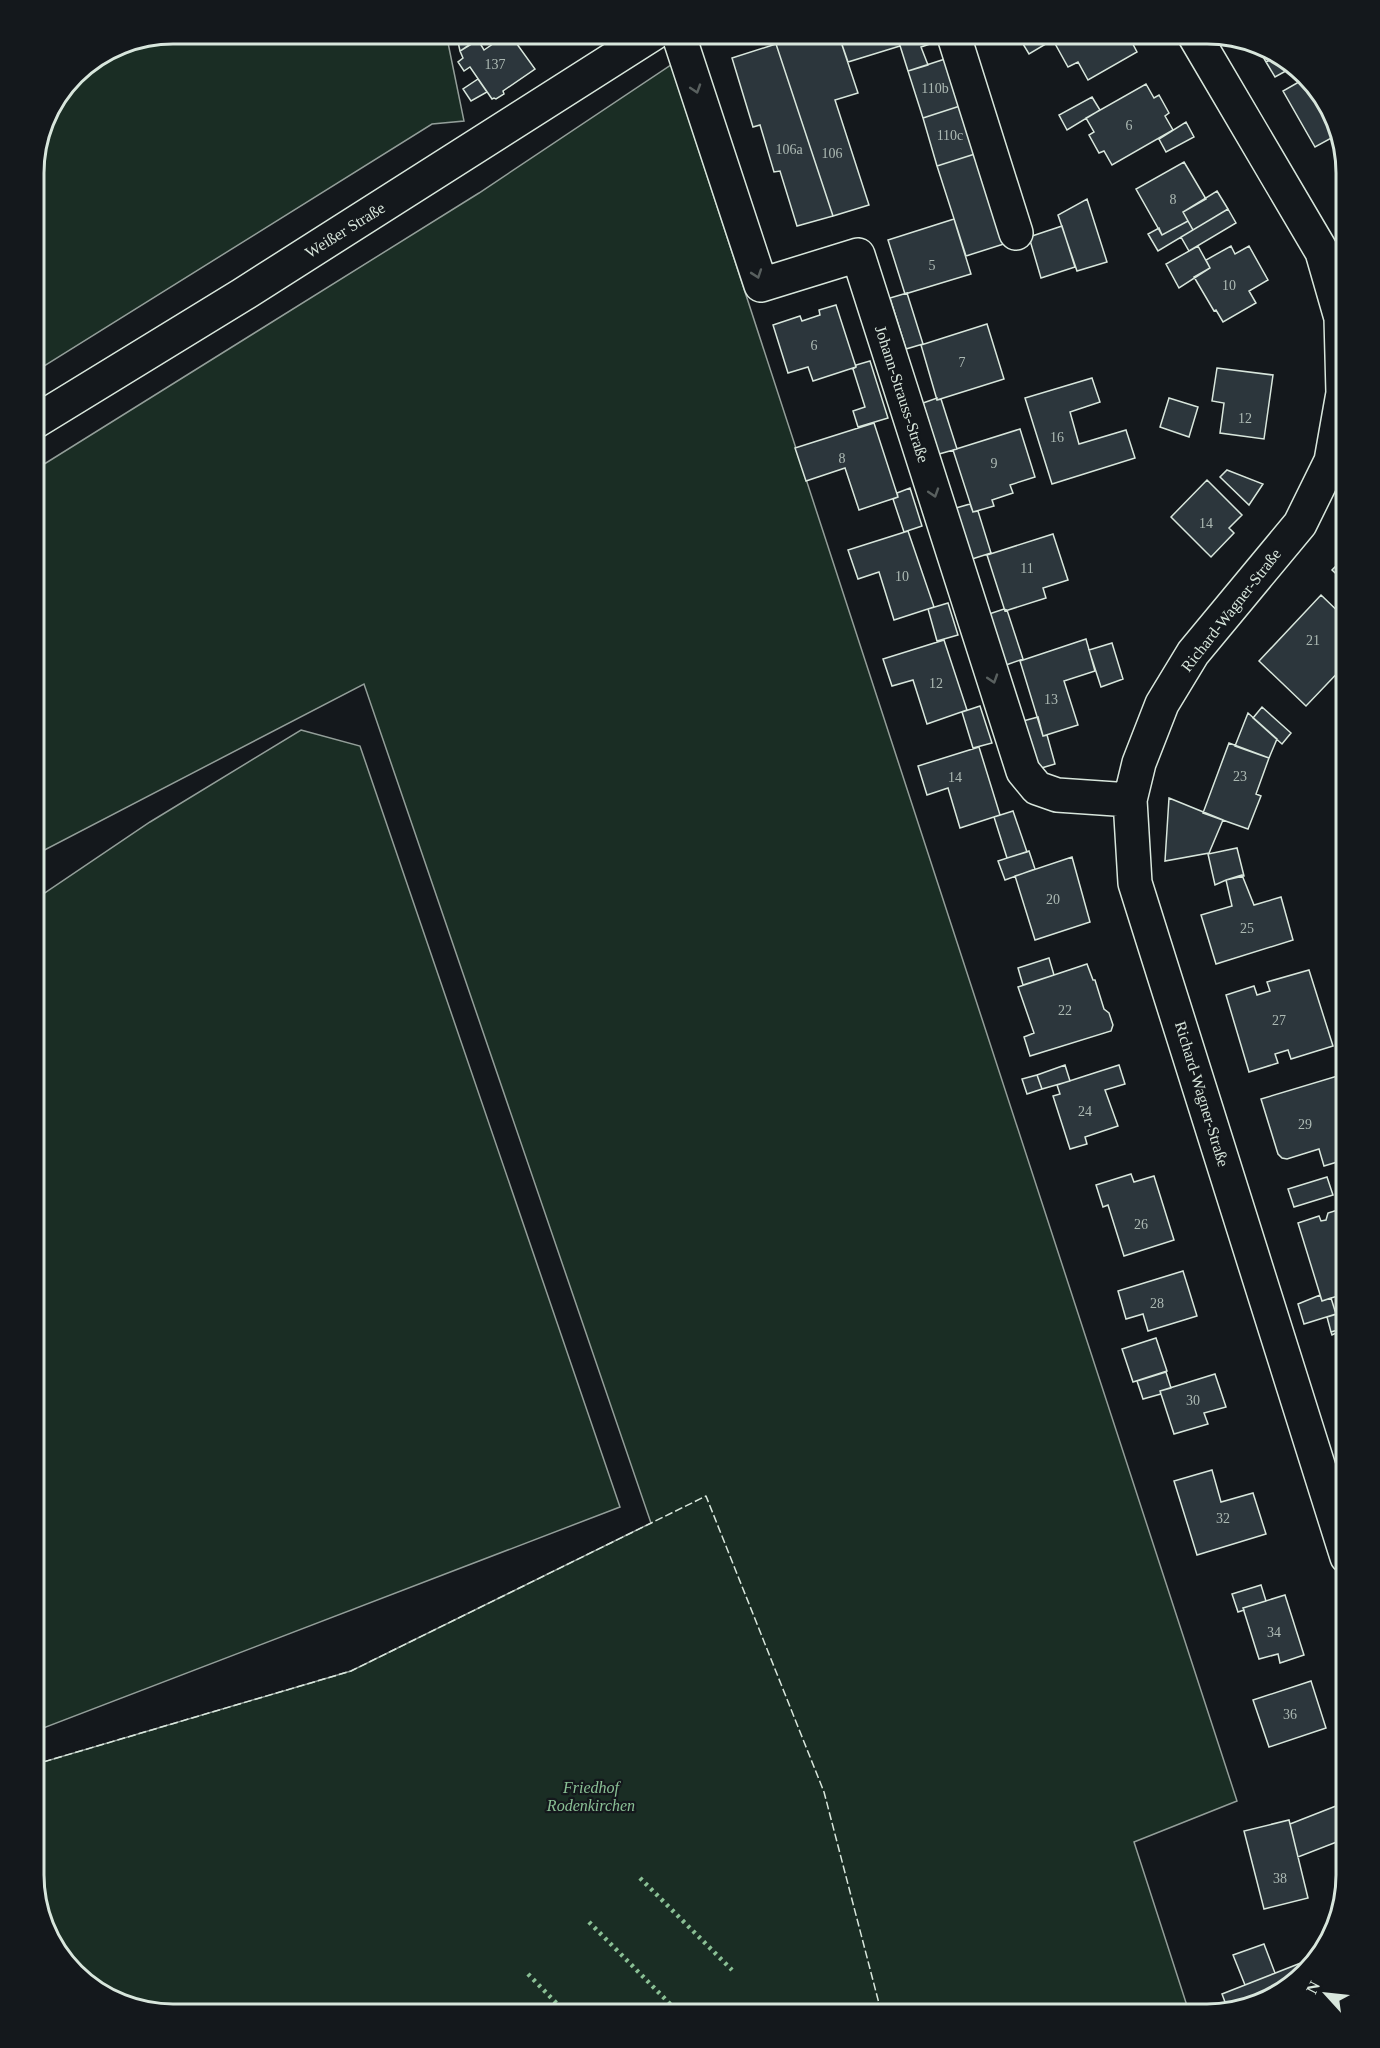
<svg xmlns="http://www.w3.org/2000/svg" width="1380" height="2048" viewBox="0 0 1380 2048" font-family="'Times New Roman',serif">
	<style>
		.green { fill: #1a2d24; stroke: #939e99; stroke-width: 1.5 }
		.building { fill: #2c363c; stroke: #d8e6dc; stroke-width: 1.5 }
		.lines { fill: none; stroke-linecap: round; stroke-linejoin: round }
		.minor-casing { stroke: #d8e6dc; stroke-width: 36 }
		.minor { stroke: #14181c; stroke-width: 33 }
		.hedge { stroke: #8ac095; stroke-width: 4.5; stroke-dasharray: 3 4.5; stroke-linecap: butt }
		.fence { stroke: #d8e6dc; stroke-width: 1.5; stroke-dasharray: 8 3; stroke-linecap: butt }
		.oneway { stroke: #59605f }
		.labels { text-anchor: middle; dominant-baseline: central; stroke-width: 4.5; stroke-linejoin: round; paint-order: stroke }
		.number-label { font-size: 14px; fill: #adbab4 }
		.street-label { font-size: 16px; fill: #d8e6dc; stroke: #14181c }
		.park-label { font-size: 16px; font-style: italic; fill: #8ac095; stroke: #14181c }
		.rim { fill: none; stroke: #d8e6dc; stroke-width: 3 }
	</style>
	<rect width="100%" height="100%" fill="#14181c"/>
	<path class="green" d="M173,33H446L464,121L432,124L33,373V164L47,111L74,74L120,44Z
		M671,65L1237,1801L1134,1842L1190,2015H164L95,1992L52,1945L33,1875V1765L351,1671L651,1523L364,684L33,856V471L479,193Z
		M301,730L360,746L620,1507L33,1732V901L150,822Z"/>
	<path class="building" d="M456,33H482V36L460,51Z
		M509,33L535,69L503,91L504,94L496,99L494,98L492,99L470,67L464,71L458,62L463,58L460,51L478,40L484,50Z
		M811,33H838L858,93L835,100L869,205L833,216L776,44Z
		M838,33H896L900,46L848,62Z
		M896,33H926L930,44L921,47L928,65L908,71Z
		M1029,33H1060L1061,35L1029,54L1020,39Z
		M1063,33H1127L1137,52L1088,80L1078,62L1068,67L1053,40Z
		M776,44L833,216L797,226L780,171L774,172L760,125L753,127L732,58Z
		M1257,46L1277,52L1280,55L1266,62Z
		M1280,55L1293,67L1275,77L1266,62Z
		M948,58L963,105L923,118L908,71Z
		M478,79L487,92L471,101L463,89Z
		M1304,79L1328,103L1337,135L1315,147L1283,91Z
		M1146,84L1154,98L1159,95L1169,113L1165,116L1173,130L1112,165L1104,151L1099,153L1089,135L1094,132L1086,118Z
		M1092,97L1100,110L1067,130L1059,115Z
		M963,105L978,153L937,166L923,118Z
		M1186,122L1194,137L1166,152L1159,139Z
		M978,153L1007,243L966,256L937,166Z
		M1184,162L1206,199L1183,212L1188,221L1162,235L1136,189Z
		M1347,174V192L1339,178Z
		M1217,191L1228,209L1193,230L1183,212Z
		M1087,199L1107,262L1077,271L1058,215Z
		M1228,209L1236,223L1189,251L1181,237Z
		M954,219L971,274L905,294L888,240Z
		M1188,221L1193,230L1158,251L1148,234L1159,228L1162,235Z
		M1062,226L1075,267L1041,278L1029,237Z
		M1198,246L1210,268L1179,288L1166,264Z
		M1231,246L1235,254L1249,246L1268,280L1249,291L1256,303L1223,322L1216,310L1214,311L1194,277L1210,268L1206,260Z
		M907,293L923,344L906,349L890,298Z
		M836,305L856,367L813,381L808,367L788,373L773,325L800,316L802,321L820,315L819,310Z
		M987,324L1004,379L937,400L921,345Z
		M870,361L888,418L858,427L853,411L865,407L853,369L856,367V365Z
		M1217,368L1273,375L1264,439L1220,433L1224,403L1212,401Z
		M1092,378L1100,402L1070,412L1079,444L1126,430L1135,458L1052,484L1025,398Z
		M937,398V400L941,399L957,449L939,454L923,403Z
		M1169,398L1198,407L1189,437L1160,427Z
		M874,423L898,497L859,510L845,468L806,481L795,448Z
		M1020,429L1035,477L1010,485L1013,493L992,500L994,506L973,512L953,450Z
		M1227,470L1263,484L1249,505L1220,477Z
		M1207,480L1242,515L1229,528L1234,533L1211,557L1171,517Z
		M910,488L922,526L904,532L893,499L898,497L897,493Z
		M970,504L973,512L978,511L991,553L972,559L956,508Z
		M908,531L934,607L894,620L879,572L858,579L848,550Z
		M1053,534L1068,580L1043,588L1046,598L1005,611L987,555Z
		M1346,556L1347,558V584L1332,570Z
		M1321,595L1347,620V663L1306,706L1259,661Z
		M948,603L958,635L937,641L928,609Z
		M1004,609L1007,610L1023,659L1006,665L989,614Z
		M1086,639L1095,671L1064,681L1078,725L1043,736L1020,661Z
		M944,640L967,710L927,724L913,680L892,686L883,659Z
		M1112,643L1123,679L1101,687L1089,650Z
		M980,706L992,743L973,748L962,712Z
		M1262,707L1291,733L1282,744L1253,718Z
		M1248,713L1277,739L1269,758L1235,746Z
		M1038,717L1043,736L1047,735L1055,764L1038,769L1023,721Z
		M1229,743L1269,758L1256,794L1261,796L1248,829L1203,813Z
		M979,747L1000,815L960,828L948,788L927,795L918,766Z
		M1169,798L1223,820L1209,853L1165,861Z
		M1013,811L1027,852L1007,858L994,817Z
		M1237,848L1244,876L1226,880L1215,885L1208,854Z
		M1029,851L1035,869L1005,880L998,861Z
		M1072,857L1090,922L1035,940L1015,876Z
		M1242,875L1254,905L1281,897L1293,940L1216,964L1201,915L1232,906L1226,880Z
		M1049,958L1054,975L1023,985L1018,968Z
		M1087,964L1093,980H1095L1104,1009L1109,1013L1113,1025L1111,1031L1030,1056L1024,1037L1034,1033L1018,987Z
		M1309,970L1333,1046L1291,1059L1288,1050L1275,1054L1278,1063L1249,1072L1226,995L1254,986L1257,995L1270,991L1267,982Z
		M1065,1065L1070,1081L1042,1089L1037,1075Z
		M1119,1065L1125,1084L1105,1090L1118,1126L1085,1137L1087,1144L1070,1149L1053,1096L1060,1094L1057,1085Z
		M1344,1074L1347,1075V1103L1336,1107L1347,1140L1345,1141L1347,1159L1324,1166L1319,1149L1287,1159L1282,1158L1278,1154L1261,1099Z
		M1037,1075L1042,1089L1027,1094L1022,1079Z
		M1131,1174L1134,1182L1154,1176L1174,1240L1124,1256L1108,1205L1103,1207L1096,1185Z
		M1327,1177L1333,1195L1294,1207L1288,1189Z
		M1347,1207V1269L1345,1272L1347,1280V1293L1322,1301L1298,1223L1319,1216L1321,1221L1326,1220L1328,1213Z
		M1183,1271L1197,1316L1148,1331L1143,1314L1126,1319L1118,1291Z
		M1320,1295L1322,1301L1331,1298L1336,1314L1304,1324L1298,1304Z
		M1347,1311V1327L1331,1332L1327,1317Z
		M1347,1327V1370L1336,1333L1332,1335L1331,1332Z
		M1156,1338L1167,1371L1133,1382L1122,1349Z
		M1166,1372L1171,1388L1160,1391L1161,1394L1143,1399L1137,1381Z
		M1215,1374L1226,1407L1204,1413L1208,1424L1174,1434L1160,1391Z
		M1212,1470L1221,1502L1253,1493L1266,1534L1197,1555L1174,1481Z
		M1261,1585L1266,1601L1243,1608L1244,1610L1238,1612L1232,1594Z
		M1285,1595L1304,1655L1280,1663L1278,1654L1259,1659L1243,1608Z
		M1311,1681L1326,1728L1269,1747L1253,1700Z
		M1341,1804L1347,1818V1838L1298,1857L1290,1824Z
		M1289,1820L1308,1898L1264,1909L1244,1831Z
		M1264,1944L1275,1973L1245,1985L1233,1955Z
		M1316,1957L1277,1996L1228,2010L1222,1994Z"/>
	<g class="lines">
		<defs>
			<path id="minor" d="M678,33L761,285L858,255L1023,771L1037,788L1057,795L1130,800
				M953,33L1016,233
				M1193,33L1322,252L1341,318L1343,393L1331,461L1300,524L1193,653L1162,704L1139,763L1130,800L1135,883L1347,1557
				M33,423L242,295L654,33"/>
		</defs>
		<use href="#minor" class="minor-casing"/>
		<use href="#minor" class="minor"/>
		<path class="hedge" d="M640,1878L732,1970
			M589,1922L681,2015
			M528,1974L568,2015"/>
		<path class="fence" d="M33,1765L351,1671L706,1496L824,1792L882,2015"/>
	</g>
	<defs><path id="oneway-chevron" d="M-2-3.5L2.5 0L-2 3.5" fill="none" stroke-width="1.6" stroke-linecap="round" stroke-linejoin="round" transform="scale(1.5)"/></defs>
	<g class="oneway">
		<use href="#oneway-chevron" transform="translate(696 89) rotate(72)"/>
		<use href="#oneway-chevron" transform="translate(757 274) rotate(71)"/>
		<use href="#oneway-chevron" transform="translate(934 493) rotate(72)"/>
		<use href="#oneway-chevron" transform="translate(993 679) rotate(72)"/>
	</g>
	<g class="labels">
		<g class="number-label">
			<text x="495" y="64">137</text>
			<text x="935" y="88">110b</text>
			<text x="1129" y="125">6</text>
			<text x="950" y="135">110c</text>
			<text x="789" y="149">106a</text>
			<text x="832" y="153">106</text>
			<text x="1173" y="199">8</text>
			<text x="932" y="265">5</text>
			<text x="1229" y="285">10</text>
			<text x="814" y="345">6</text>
			<text x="962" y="362">7</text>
			<text x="1245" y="418">12</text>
			<text x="1057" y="437">16</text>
			<text x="842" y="458">8</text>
			<text x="994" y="463">9</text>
			<text x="1206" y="523">14</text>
			<text x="1027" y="568">11</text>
			<text x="902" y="576">10</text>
			<text x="1313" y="640">21</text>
			<text x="936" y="683">12</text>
			<text x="1051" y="699">13</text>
			<text x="1240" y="776">23</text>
			<text x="955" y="777">14</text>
			<text x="1053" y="899">20</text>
			<text x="1247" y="928">25</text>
			<text x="1065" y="1010">22</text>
			<text x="1279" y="1020">27</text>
			<text x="1085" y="1111">24</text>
			<text x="1305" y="1124">29</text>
			<text x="1141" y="1224">26</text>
			<text x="1157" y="1303">28</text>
			<text x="1193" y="1400">30</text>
			<text x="1223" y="1518">32</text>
			<text x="1274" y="1632">34</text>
			<text x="1290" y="1714">36</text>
			<text x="1280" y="1878">38</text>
		</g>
		<g class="street-label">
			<text transform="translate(345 230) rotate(-32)">Weißer Straße</text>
			<text transform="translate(902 394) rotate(72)">Johann-Strauss-Straße</text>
			<text transform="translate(1231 610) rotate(-52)">Richard-Wagner-Straße</text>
			<text transform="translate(1202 1094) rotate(73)">Richard-Wagner-Straße</text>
		</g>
		<g class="park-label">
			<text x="591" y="1787">Friedhof<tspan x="591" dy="18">Rodenkirchen</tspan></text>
		</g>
	</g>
	<path d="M0 0H1380V2048H0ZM173 44H1207A129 129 0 0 1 1336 173V1875A129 129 0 0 1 1207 2004H173A129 129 0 0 1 44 1875V173A129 129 0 0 1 173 44Z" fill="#14181c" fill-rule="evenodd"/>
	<path class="rim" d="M173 44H1207A129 129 0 0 1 1336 173V1875A129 129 0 0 1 1207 2004H173A129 129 0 0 1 44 1875V173A129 129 0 0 1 173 44Z"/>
	<g transform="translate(1326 1994) rotate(297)" stroke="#14181c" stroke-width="4.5" paint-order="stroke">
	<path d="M0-4.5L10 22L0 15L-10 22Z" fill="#d8e6dc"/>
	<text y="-9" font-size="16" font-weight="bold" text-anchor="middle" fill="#d8e6dc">N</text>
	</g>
</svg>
